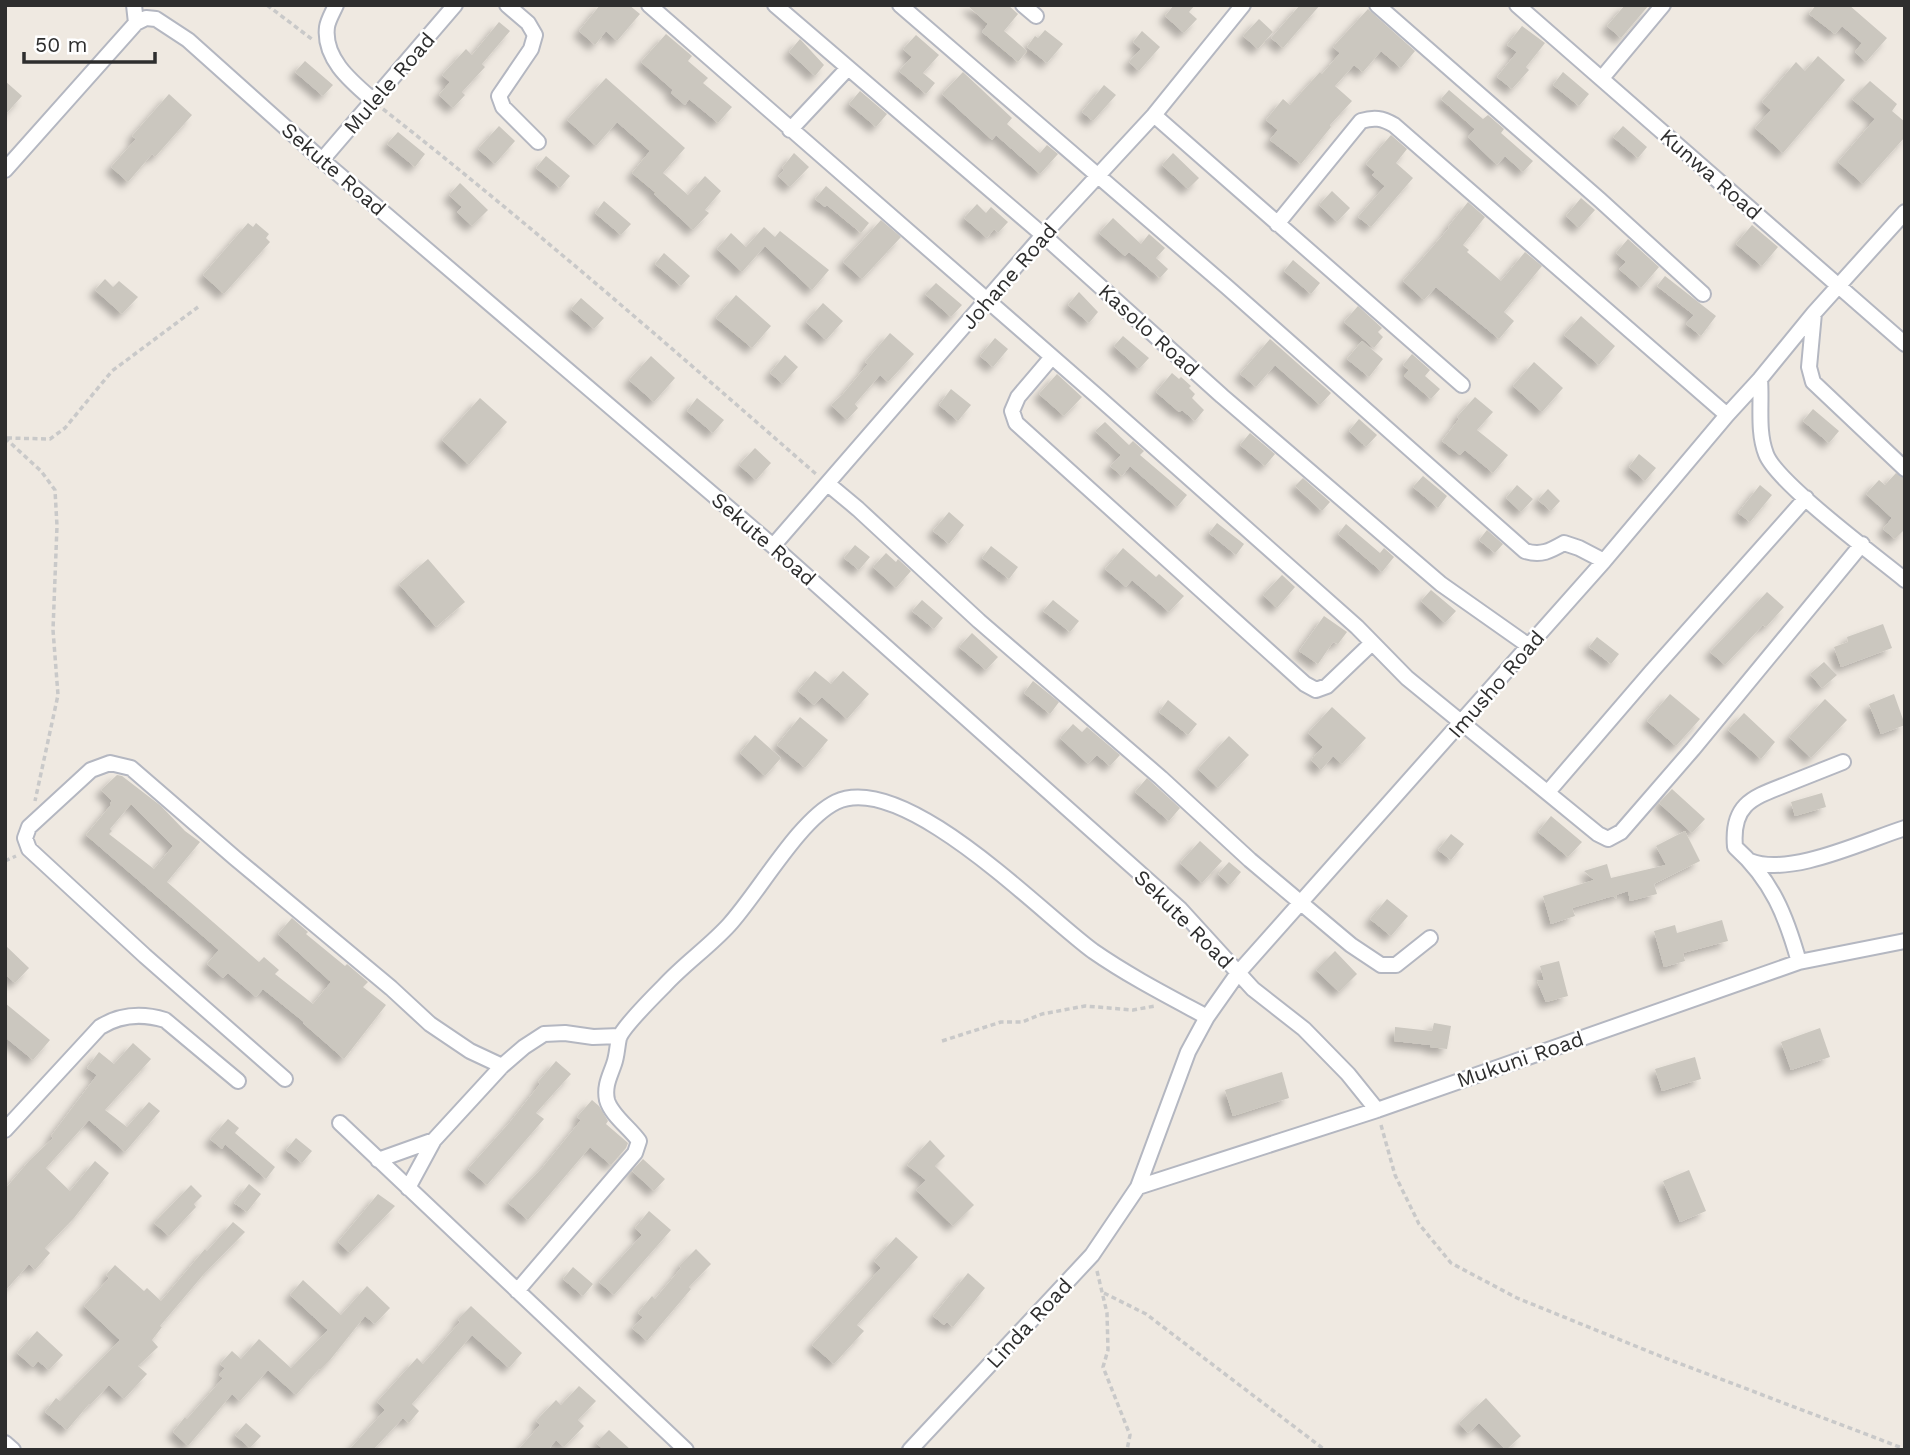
<svg xmlns="http://www.w3.org/2000/svg" width="1910" height="1455" viewBox="0 0 1910 1455" font-family="'Work Sans',sans-serif">
	<style>
		.building { fill: #cbc7bf; fill-rule: evenodd; filter: url(#shadow) }
		.lines { fill: none; stroke-linecap: round; stroke-linejoin: round }
		.street-casing { stroke: #b4b7c1; stroke-width: 18 }
		.path { stroke: #c9c9c9; stroke-width: 3.5; stroke-dasharray: 5 3.5; stroke-linecap: butt }
		.street { stroke: #fff; stroke-width: 14 }
		.labels { text-anchor: middle; dominant-baseline: central; stroke-width: 5; stroke-linejoin: round; paint-order: stroke }
		.street-label { font-size: 21px; fill: #2e2e2e; stroke: #fff }
	</style>
	<defs>
		<filter id="shadow"><feDropShadow dx="-6" dy="6" stdDeviation="3.5" flood-color="#0004"/></filter>
	</defs>
	<rect width="100%" height="100%" fill="#efe9e1"/>
	<path class="building" d="M600,5H629L640,14L617,41L606,31L595,45L579,31Z
		M967,5H1008L1018,14L1004,31L1027,51L1018,62L982,32L988,24Z
		M1174,5H1195L1189,12L1197,19L1184,33L1165,16Z
		M1300,5H1320L1283,48L1271,38Z
		M1625,5H1649L1621,38L1607,26Z
		M1816,5H1849L1887,38L1866,62L1855,52L1862,43L1842,26L1835,34L1809,14Z
		M1368,9L1415,51L1401,68L1381,51L1363,72L1354,65L1335,86L1352,101L1330,125L1331,127L1301,164L1270,140L1278,130L1266,120L1283,99L1290,105L1320,72L1322,74L1340,53L1333,47Z
		M1259,19L1273,32L1258,49L1243,36Z
		M499,22L510,31L482,64L485,67L462,92L465,95L453,108L439,95L450,82L442,75L466,49L472,55Z
		M1522,26L1545,43L1526,67L1529,70L1512,89L1497,77L1517,52L1507,45Z
		M1045,30L1063,44L1047,63L1027,47L1035,36L1038,38Z
		M1142,31L1160,47L1139,71L1129,62L1141,49L1133,42Z
		M666,34L692,56L688,61L708,78L703,83L732,107L718,123L689,99L685,105L671,93L673,90L641,62Z
		M916,35L939,55L923,73L935,83L926,94L899,71L912,57L903,49Z
		M800,39L824,65L815,76L789,52Z
		M1818,56L1845,80L1783,153L1755,128L1771,110L1762,102L1796,62L1805,71Z
		M305,61L333,85L323,96L295,72Z
		M963,72L1012,118L1007,124L1040,153L1047,145L1058,154L1040,174L996,135L992,140L942,94Z
		M1563,72L1589,94L1579,106L1553,85Z
		M606,78L685,148L663,173L688,195L705,176L721,191L705,210L709,213L693,230L654,194L656,193L632,173L650,151L617,122L596,146L567,120Z
		M5,81L22,96L5,115Z
		M1870,81L1897,104L1892,111L1905,122V137L1863,184L1838,162L1875,119L1852,99Z
		M1104,85L1116,95L1093,121L1082,112Z
		M1449,90L1483,119L1488,115L1504,129L1501,133L1533,161L1523,172L1505,156L1497,165L1468,137L1475,129L1441,99Z
		M860,91L887,114L876,127L849,104Z
		M169,94L192,115L155,157L152,154L128,182L111,167L136,139L132,136Z
		M499,126L515,141L495,164L478,149Z
		M1623,126L1647,147L1638,158L1613,137Z
		M398,132L425,154L415,167L387,144Z
		M1391,135L1407,149L1396,163L1413,178L1371,227L1358,217L1385,186L1372,175L1375,172L1366,164Z
		M794,153L809,167L790,187L778,176L784,170L782,168Z
		M1173,153L1199,178L1188,189L1162,165Z
		M546,156L570,176L560,188L536,168Z
		M460,183L488,210L472,226L457,212L462,207L449,195Z
		M826,186L869,223L861,233L827,205L825,207L815,199Z
		M1332,191L1350,208L1337,222L1319,205Z
		M1581,198L1595,210L1579,228L1566,216Z
		M604,201L631,224L621,235L595,213Z
		M1468,202L1485,217L1463,245L1469,250L1467,252L1501,281L1525,252L1542,266L1504,312L1514,321L1499,339L1436,287L1424,300L1403,281L1449,228L1448,227Z
		M977,204L986,213L991,207L1008,222L998,233L994,229L987,238L964,218Z
		M1113,218L1141,244L1149,234L1165,248L1156,258L1168,269L1160,278L1129,252L1125,256L1099,233Z
		M881,220L901,237L862,279L843,262Z
		M248,223L253,227L256,223L269,234L266,238L270,242L224,294L203,275Z
		M1752,225L1778,247L1762,266L1736,244Z
		M764,227L775,237L780,231L829,270L812,290L765,246L742,272L717,249L731,233L746,247Z
		M1628,239L1659,267L1641,288L1619,269L1626,262L1616,253Z
		M664,253L690,276L681,286L655,264Z
		M1293,260L1320,283L1311,294L1284,271Z
		M1665,276L1716,316L1701,336L1686,324L1694,315L1657,286Z
		M105,279L113,287L119,281L138,297L122,314L95,290Z
		M936,283L962,305L951,317L925,294Z
		M1079,292L1098,312L1089,323L1068,305Z
		M736,295L771,326L752,348L716,318Z
		M581,298L604,318L594,329L571,309Z
		M823,303L843,321L826,340L806,322Z
		M1358,306L1382,328L1378,332L1383,337L1374,348L1344,322Z
		M1581,316L1615,346L1599,365L1564,335Z
		M890,333L914,354L888,382L880,375L855,404L858,408L847,420L831,405L843,394L868,364L865,362Z
		M1123,336L1149,358L1139,369L1114,346Z
		M995,338L1008,349L993,367L980,356Z
		M1270,339L1331,393L1320,405L1275,365L1256,387L1240,374Z
		M1362,341L1383,359L1369,377L1347,359Z
		M1412,354L1430,370L1425,376L1440,389L1431,399L1404,376L1409,370L1403,365Z
		M785,355L798,367L783,384L770,373Z
		M651,356L675,378L654,402L629,380Z
		M1534,362L1563,388L1542,412L1513,386Z
		M1172,373L1179,379L1181,377L1191,386L1189,388L1195,394L1192,398L1204,410L1195,421L1182,410L1179,412L1156,392Z
		M1057,374L1082,397L1064,416L1039,394Z
		M951,389L971,405L958,421L939,405Z
		M1475,397L1493,412L1477,430L1508,455L1493,473L1465,450L1460,455L1442,441L1459,419L1457,417Z
		M480,398L507,422L469,465L442,440Z
		M697,398L724,420L713,433L687,411Z
		M1813,409L1839,431L1829,443L1803,421Z
		M1359,419L1377,435L1366,447L1349,431Z
		M1105,422L1129,445L1133,441L1144,451L1140,455L1187,495L1177,507L1130,466L1122,476L1110,466L1121,455L1095,431Z
		M1250,433L1275,454L1265,466L1240,445Z
		M755,448L771,463L756,480L739,465Z
		M1639,454L1656,468L1645,481L1629,467Z
		M1896,473L1905,478V529L1895,539L1883,529L1892,518L1866,494L1879,480L1885,485Z
		M1423,476L1447,496L1438,508L1413,487Z
		M1303,478L1330,502L1322,511L1295,486Z
		M1517,485L1533,499L1521,512L1506,498Z
		M1760,485L1772,495L1750,522L1738,513Z
		M1548,489L1560,501L1551,511L1538,500Z
		M949,512L964,525L949,544L933,531Z
		M1217,523L1244,544L1236,555L1209,533Z
		M1346,524L1380,553L1384,548L1394,557L1382,572L1338,534Z
		M1487,530L1503,544L1495,553L1479,540Z
		M855,545L870,557L859,570L844,558Z
		M991,546L1018,567L1009,579L982,558Z
		M1123,548L1156,577L1159,574L1184,596L1169,612L1132,580L1126,587L1105,569Z
		M886,553L896,562L898,559L911,571L896,588L873,567Z
		M428,559L465,602L436,627L399,584Z
		M1282,575L1295,587L1277,608L1263,595Z
		M1431,590L1456,611L1445,623L1421,601Z
		M1767,592L1784,607L1766,627L1763,625L1725,665L1710,652Z
		M922,600L943,618L934,629L912,611Z
		M1053,600L1079,621L1070,632L1043,611Z
		M1324,616L1347,632L1338,644L1333,642L1318,664L1299,651Z
		M1883,624L1892,648L1841,667L1834,647L1848,642L1847,637Z
		M972,633L998,657L986,670L959,647Z
		M1597,637L1619,654L1611,664L1589,647Z
		M1824,662L1837,675L1822,688L1810,674Z
		M815,671L831,684L843,671L869,694L847,719L822,697L814,705L798,691Z
		M1033,681L1059,702L1050,714L1024,693Z
		M1670,694L1700,719L1676,746L1647,721Z
		M1894,694L1905,725L1881,734L1869,704Z
		M1825,699L1847,720L1811,758L1789,737Z
		M1168,700L1197,724L1188,735L1159,712Z
		M1332,707L1366,738L1342,764L1333,756L1321,770L1311,760L1323,747L1308,733Z
		M1744,713L1775,742L1761,759L1728,730Z
		M800,717L828,740L805,768L777,745Z
		M1073,724L1082,732L1087,727L1120,755L1110,766L1097,755L1088,764L1060,738Z
		M755,735L781,758L765,776L740,753Z
		M1229,736L1249,755L1218,788L1198,769Z
		M117,775L122,776L161,806L185,831L200,842L167,882L259,962L264,957L279,970L275,974L313,1004L331,982L278,934L292,918L308,932L306,934L345,966L347,964L368,982L363,987L386,1005L344,1059L303,1023L304,1022L263,989L256,997L228,973L223,978L207,964L219,950L86,835L111,805L110,803L112,801L101,790ZM131,804L173,846L154,869L109,834L112,831L110,829Z
		M1147,778L1180,808L1169,821L1135,792Z
		M1672,789L1705,819L1692,833L1659,803Z
		M1822,793L1826,807L1795,816L1791,802Z
		M1551,816L1582,842L1568,857L1538,832Z
		M1685,831L1700,861L1654,884L1657,894L1630,901L1628,891L1616,895L1617,899L1613,896L1572,908L1575,916L1551,924L1543,896L1594,880L1584,871L1607,864L1611,878L1666,865L1656,846Z
		M1451,834L1464,844L1451,860L1438,850Z
		M1200,841L1222,861L1202,883L1180,863Z
		M1229,862L1241,872L1230,885L1218,874Z
		M1387,899L1408,916L1391,936L1370,919Z
		M1722,920L1728,941L1683,953L1685,961L1664,967L1654,931L1675,925L1677,933Z
		M5,945L29,968L15,983L5,974Z
		M1335,951L1357,974L1339,992L1316,970Z
		M1559,961L1568,996L1546,1002L1537,981L1544,980L1540,966Z
		M5,1003L50,1040L33,1060L5,1037Z
		M1434,1023L1451,1026L1447,1049L1430,1047V1045L1394,1041L1395,1027L1432,1031Z
		M1820,1028L1830,1057L1791,1070L1781,1042Z
		M133,1043L151,1059L105,1110L127,1127L149,1102L160,1111L125,1152L89,1120L46,1168L70,1191L95,1161L109,1173L74,1218L45,1248L50,1253L35,1270L29,1264L5,1291V1189L29,1161L53,1138L51,1136L97,1075L87,1068L99,1052L114,1064Z
		M1695,1057L1701,1079L1662,1091L1655,1069Z
		M556,1061L571,1074L536,1113L544,1119L487,1185L468,1169L510,1122L540,1084L538,1082Z
		M1282,1072L1289,1098L1233,1116L1225,1090Z
		M592,1100L599,1106L608,1121L606,1124L628,1143L626,1148L611,1165L590,1147L528,1220L508,1203L543,1167L581,1120L577,1117Z
		M228,1119L239,1128L235,1133L275,1167L266,1179L225,1144L222,1149L210,1139Z
		M296,1138L312,1151L302,1163L286,1150Z
		M930,1140L945,1156L935,1166L974,1205L953,1226L916,1190L926,1180L907,1165Z
		M643,1159L665,1179L654,1191L632,1171Z
		M1689,1170L1706,1211L1680,1222L1663,1181Z
		M249,1184L261,1194L247,1212L234,1203Z
		M191,1185L202,1196L194,1204L196,1207L169,1236L154,1223Z
		M378,1194L395,1206L350,1253L338,1242Z
		M649,1211L671,1230L614,1295L599,1282L642,1235L635,1228Z
		M233,1222L245,1232L203,1275L160,1326L162,1327L152,1340L158,1347L138,1366L147,1374L124,1399L109,1385L90,1405L89,1404L67,1430L45,1412L56,1398L60,1401L120,1340L84,1306L109,1278L106,1275L115,1265L144,1291L147,1288L161,1301L205,1249L207,1251Z
		M896,1237L918,1257L857,1325L864,1331L834,1364L812,1345L881,1268L874,1261Z
		M696,1249L711,1264L689,1287L691,1289L647,1341L632,1328L643,1317L638,1313L652,1296L655,1299L681,1268L679,1266Z
		M573,1267L593,1284L583,1296L563,1279Z
		M968,1273L985,1288L953,1327L947,1322L944,1325L933,1316Z
		M303,1280L341,1315L367,1286L390,1308L375,1324L365,1316L330,1360L320,1370L319,1369L296,1395L268,1370L240,1401L232,1394L188,1446L173,1432L185,1417L187,1419L223,1378L219,1375L225,1368L220,1364L232,1351L241,1359L259,1339L291,1368L328,1330L290,1295Z
		M471,1306L522,1353L509,1368L472,1335L412,1404L419,1411L409,1423L403,1418L373,1450H349L385,1410L377,1402L417,1358L423,1364L460,1322L458,1319Z
		M37,1331L63,1355L49,1370L38,1361L33,1367L17,1353Z
		M579,1386L596,1401L578,1420L584,1426L564,1447L556,1440L548,1450H518L540,1425L536,1421L556,1400L561,1405Z
		M1486,1398L1521,1436L1506,1450L1479,1423L1468,1433L1459,1423Z
		M246,1423L261,1436L250,1448L235,1435Z
		M609,1430L631,1450H604L596,1443Z"/>
	<g class="lines">
		<defs>
			<path id="street" d="M134,5L136,23
				M336,5C333,12 328,20 327,27C323,59 352,82 374,101
				M507,5L528,23L535,35L531,49L499,96L503,107L538,142
				M649,5L1097,396L1357,627L1407,678L1598,834L1608,839L1621,832L1693,749L1862,544
				M775,5L1043,235L1222,396L1441,584L1529,646
				M900,5L1227,287L1525,551C1541,556 1550,551 1564,543L1579,548L1604,561
				M1023,5L1036,16
				M1377,5L1600,200L1703,294
				M1517,5L1905,344
				M1602,78L1663,5
				M1154,115L1462,385
				M790,130L848,68
				M322,160L455,5
				M5,170L136,23L146,18L156,19L188,40L322,160L773,546L1180,909L1253,989L1304,1029L1348,1074L1377,1110
				M1277,224L1361,121C1374,117 1382,118 1394,125L1727,415
				M1814,313L1809,367L1813,382L1905,469
				M1052,357L1018,397L1012,411L1016,423L1305,684L1316,690L1327,686L1372,643
				M1760,379C1762,403 1757,431 1766,454C1776,482 1877,557 1905,580
				M828,484L858,509L979,621L1161,778L1250,860L1351,945L1381,965H1396L1430,938
				M773,546L1043,235L1154,115L1243,5
				M1548,792L1652,671L1806,498
				M1750,861C1790,877 1864,841 1905,828
				M1799,962C1786,916 1772,880 1735,847C1731,802 1755,797 1790,783C1808,776 1825,769 1843,762
				M285,1079L145,956L29,849L25,838L29,827L91,770L110,763L131,768L235,858L391,988L430,1024L470,1051L502,1066
				M340,1123L686,1450
				M5,1130L100,1027C121,1014 142,1013 165,1020L238,1081
				M378,1160L434,1140
				M1138,1187L1377,1110L1799,962L1905,941
				M408,1188L434,1140L502,1066L524,1047L544,1034L565,1033L593,1037L620,1036
				M517,1291L635,1153L639,1141C630,1128 611,1115 607,1100C604,1086 610,1076 614,1064C617,1056 617,1047 619,1038C623,1027 654,996 664,986C684,964 709,947 729,925C759,892 799,820 836,802C904,770 1041,913 1093,951C1129,976 1168,996 1207,1017
				M5,1443L13,1450
				M910,1450L1092,1255L1138,1187L1188,1052L1207,1017L1238,973L1604,561L1727,415L1760,379L1814,313L1905,212"/>
		</defs>
		<use href="#street" class="street-casing"/>
		<path class="path" d="M267,5L313,40
			M383,109C532,226 674,350 816,474
			M5,438L41,471L55,490L57,526L53,630L58,695L35,801
			M7,438L50,439L65,428L112,371L198,307
			M5,861L16,856
			M942,1041L1001,1022H1022L1042,1014L1085,1006L1133,1010L1155,1006
			M1381,1125L1395,1175L1419,1224L1451,1263L1517,1298L1660,1356L1905,1449
			M1097,1271L1107,1313L1108,1350L1103,1367L1130,1435L1127,1450
			M1104,1293L1146,1314L1325,1450"/>
		<use href="#street" class="street"/>
	</g>
	<g class="labels">
		<g class="street-label">
			<text transform="translate(389 83) rotate(-49)">Mulele Road</text>
			<text transform="translate(334 169) rotate(41)">Sekute Road</text>
			<text transform="translate(1711 174) rotate(41)">Kunwa Road</text>
			<text transform="translate(1009 276) rotate(-49)">Johane Road</text>
			<text transform="translate(1149 330) rotate(42)">Kasolo Road</text>
			<text transform="translate(764 539) rotate(41)">Sekute Road</text>
			<text transform="translate(1496 684) rotate(-49)">Imusho Road</text>
			<text transform="translate(1184 919) rotate(45)">Sekute Road</text>
			<text transform="translate(1520 1059) rotate(-19)">Mukuni Road</text>
			<text transform="translate(1029 1323) rotate(-47)">Linda Road</text>
		</g>
	</g>
	<rect width="1910" height="1455" fill="none" stroke="#2e2e2e" stroke-width="14"/>
	<path d="M24 52v10h131v-10" fill="none" stroke="#2e2e2e" stroke-width="3.5"/>
	<text x="35" y="52" font-size="21" fill="#2e2e2e" stroke="#ffffff" stroke-width="5" paint-order="stroke">50 m</text>
</svg>
